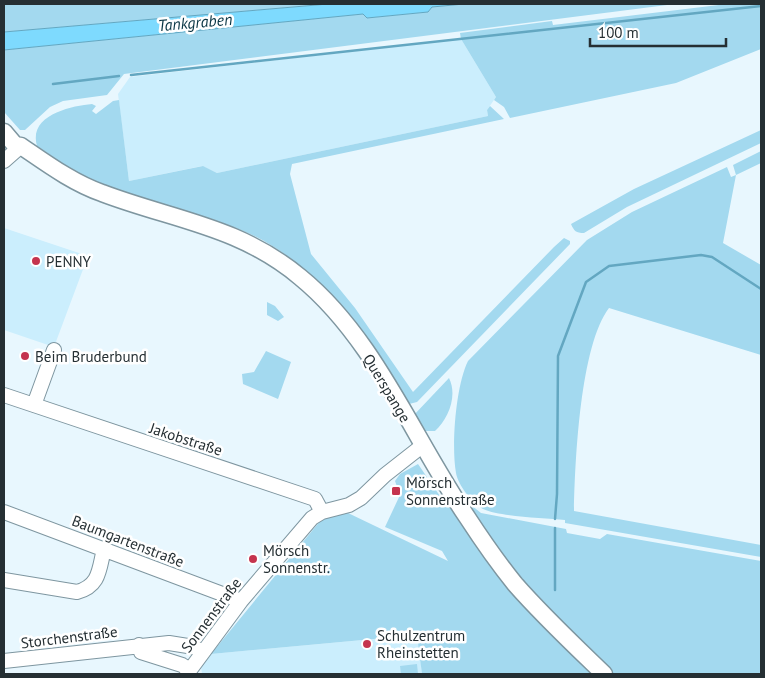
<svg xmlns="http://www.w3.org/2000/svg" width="765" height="678" viewBox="0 0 765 678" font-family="'PT Sans',sans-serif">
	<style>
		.built { fill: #cbeefd }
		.green { fill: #a3d9ef }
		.water { fill: #7edafe; stroke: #63a7c1 }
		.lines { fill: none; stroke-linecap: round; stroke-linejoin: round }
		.stream { stroke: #63a7c1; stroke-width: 2.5 }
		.minor-casing { stroke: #7e96a0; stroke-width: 16 }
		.major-casing { stroke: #7e96a0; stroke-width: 19 }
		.minor { stroke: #fff; stroke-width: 14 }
		.major { stroke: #fff; stroke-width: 16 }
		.poi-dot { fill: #c5344e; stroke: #fff; stroke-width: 2 }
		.labels { text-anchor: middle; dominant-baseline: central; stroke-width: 5; stroke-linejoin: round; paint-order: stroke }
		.poi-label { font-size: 15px; fill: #252f33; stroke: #fff; text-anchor: start }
		.street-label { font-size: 15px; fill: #252f33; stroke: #fff }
		.water-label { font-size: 16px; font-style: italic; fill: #093544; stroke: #fff }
	</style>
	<rect width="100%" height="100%" fill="#e8f7fe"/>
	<path class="built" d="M461,39L496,97L487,110L488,116L217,173L202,166L129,181L118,94L130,77Z
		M4,228L88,256L54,347L4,330Z
		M418,635L422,674H202L201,666L211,654Z"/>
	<path class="green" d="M4,4H328L4,32Z
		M464,4H675L124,74L107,95L63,101L50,107L25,130H20L4,112V50L363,14L368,18L428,12L432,7Z
		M727,4H761V49L676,83L510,118L504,107L494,100L496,97L461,39L460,33L552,21L553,25Z
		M119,100L129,181L203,166L217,173L488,116L487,110L490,106L504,119L292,164L290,174L311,254L355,308L413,392L554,247L564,238L570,241V244L417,402L409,404C363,334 319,260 236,228C187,210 135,202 88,179C70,170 54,157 37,146C28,115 71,106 92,104L96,106L92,111L96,114L113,101Z
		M761,130V143L627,207L584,233C576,233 574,231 571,224L634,189Z
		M761,151V163L736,175L723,243L761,265V355L609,308C580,346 575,461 574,511L761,545V557L565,523V520C544,518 501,517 483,509C472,503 458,485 456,473C451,445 456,385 468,361L587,240L632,212L727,167L731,177L736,175L733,165Z
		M267,302L275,306L284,317L278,321L267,315Z
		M266,351L291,362L278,399L243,384L242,374L254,372Z
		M449,378C458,396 448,419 435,431H422L413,416Z
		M418,464L442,499L598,674H422L417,635L211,654L321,520L333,515L348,513L448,561L442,551L385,527L400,495L395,481L400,474Z
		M466,501L481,513L566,529L567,533L600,539L607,534L761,561V674H612C571,634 529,593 495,547C484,532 476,516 466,501Z
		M417,664L418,674H401L400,666Z"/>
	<path class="water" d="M328,4H464L432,7L428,12L367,18L363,14L4,50V32Z"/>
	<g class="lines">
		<path class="stream" d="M131,75L761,6
			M53,84L119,76
			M555,519L557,494L558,356L586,282L609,266L701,255L712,257L761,289
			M555,590V528"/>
		<defs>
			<path id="minor" d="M4,161L21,146
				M4,395L315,499L322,512
				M34,405L54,350
				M4,512L241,601
				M4,580L77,592C100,586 99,569 104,549
				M139,645L141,652L182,665L190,670
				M4,661L169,643L194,647L203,652
				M187,674L241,601L312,518L322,512L349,505L361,498L385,475L422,446"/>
			<path id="major" d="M4,132L15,145L21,146C46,163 73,183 102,193C173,220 239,226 300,277C375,338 413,438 467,517C482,540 498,563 515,584C543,616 574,645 604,674"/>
		</defs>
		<use href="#minor" class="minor-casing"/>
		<use href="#major" class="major-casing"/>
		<use href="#minor" class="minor"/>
		<use href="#major" class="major"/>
	</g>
	<g class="poi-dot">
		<circle cx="36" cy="261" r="5"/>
		<circle cx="25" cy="356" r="5"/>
		<rect x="391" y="486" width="10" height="10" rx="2.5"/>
		<circle cx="253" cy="559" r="5"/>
		<circle cx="367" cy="644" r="5"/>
	</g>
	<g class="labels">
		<g class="poi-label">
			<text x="46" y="261">PENNY</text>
			<text x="35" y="356">Beim Bruderbund</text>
			<text x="406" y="482">Mörsch<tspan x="406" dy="17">Sonnenstraße</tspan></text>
			<text x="263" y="550">Mörsch<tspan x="263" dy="17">Sonnenstr.</tspan></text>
			<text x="377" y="635">Schulzentrum<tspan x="377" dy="17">Rheinstetten</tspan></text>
		</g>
		<g class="street-label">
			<text transform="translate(387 388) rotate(59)">Querspange</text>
			<text transform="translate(186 439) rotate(18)">Jakobstraße</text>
			<text transform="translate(128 541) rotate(21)">Baumgartenstraße</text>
			<text transform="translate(211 615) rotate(-53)">Sonnenstraße</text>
			<text transform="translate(69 637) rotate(-7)">Storchenstraße</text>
		</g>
		<g class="water-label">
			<text transform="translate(195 22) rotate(-5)">Tankgraben</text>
		</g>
	</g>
	<rect width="765" height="678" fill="none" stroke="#252f33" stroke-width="10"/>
	<path d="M590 38v8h136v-8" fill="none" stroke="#252f33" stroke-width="2.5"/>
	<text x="598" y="38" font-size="15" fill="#252f33" stroke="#ffffff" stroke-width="4" paint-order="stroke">100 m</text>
</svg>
